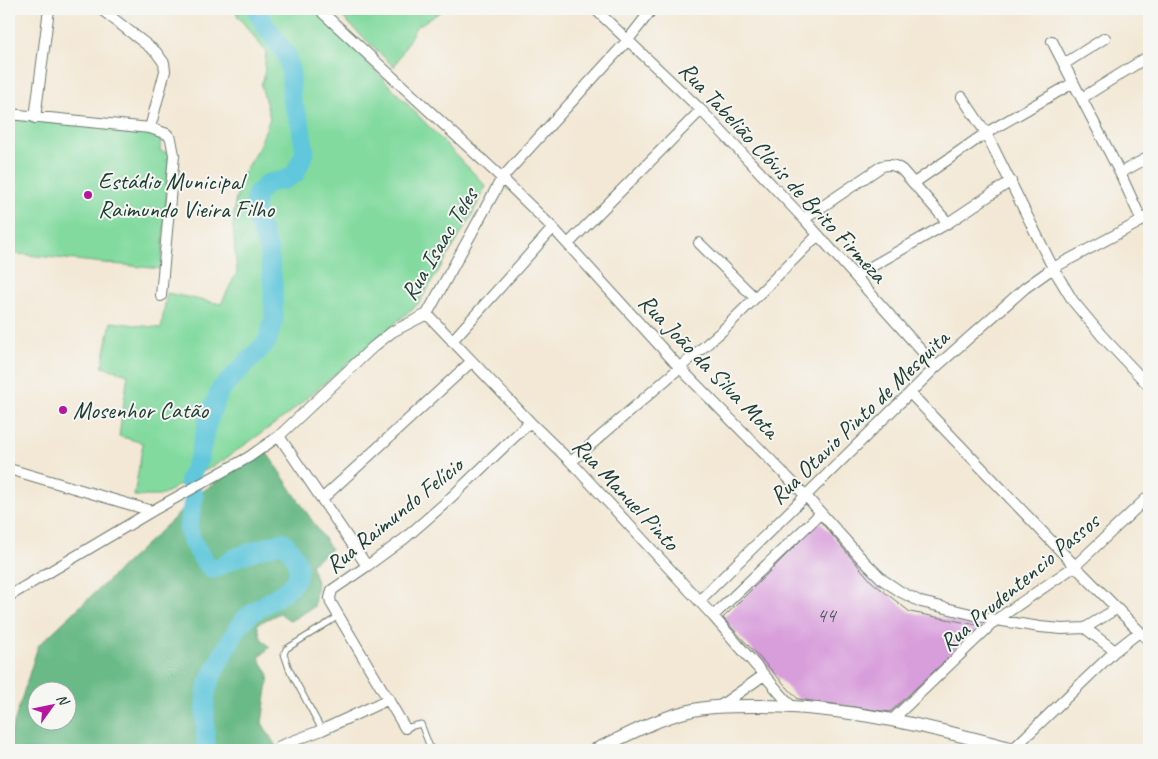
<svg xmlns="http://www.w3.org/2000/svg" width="1158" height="759" viewBox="0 0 1158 759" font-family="Caveat,sans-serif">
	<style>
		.green { fill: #82da9f; stroke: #508c6a }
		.forest { fill: #69ba86; stroke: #447c5d; fill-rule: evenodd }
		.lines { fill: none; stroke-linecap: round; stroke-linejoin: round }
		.river { stroke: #60c7dc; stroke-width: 19 }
		.building { fill: #d89ddb }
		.service-casing { stroke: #69796c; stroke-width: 7 }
		.minor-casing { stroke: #69796c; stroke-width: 12 }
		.tertiary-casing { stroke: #69796c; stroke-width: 14 }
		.service { stroke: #fff; stroke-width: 5 }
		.minor { stroke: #fff; stroke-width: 10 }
		.tertiary { stroke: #fff; stroke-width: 12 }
		.poi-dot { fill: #b5179e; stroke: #f6f6f2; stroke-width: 2 }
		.labels { text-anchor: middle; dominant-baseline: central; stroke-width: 4; stroke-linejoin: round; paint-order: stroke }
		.number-label { font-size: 21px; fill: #4d555e }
		.street-label { font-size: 24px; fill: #1f3d34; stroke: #f6f6f2 }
		.poi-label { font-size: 24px; fill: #1f3d34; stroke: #f6f6f2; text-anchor: start }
	</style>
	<rect width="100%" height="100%" fill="#f6f6f2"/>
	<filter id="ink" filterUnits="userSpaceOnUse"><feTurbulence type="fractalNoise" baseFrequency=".02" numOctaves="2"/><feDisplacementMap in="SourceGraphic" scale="10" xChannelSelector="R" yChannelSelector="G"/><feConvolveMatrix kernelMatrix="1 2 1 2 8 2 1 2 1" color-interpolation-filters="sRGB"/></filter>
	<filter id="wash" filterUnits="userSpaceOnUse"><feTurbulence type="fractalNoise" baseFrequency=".0096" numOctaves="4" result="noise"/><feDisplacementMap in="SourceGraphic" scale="20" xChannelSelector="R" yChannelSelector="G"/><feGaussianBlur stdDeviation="1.12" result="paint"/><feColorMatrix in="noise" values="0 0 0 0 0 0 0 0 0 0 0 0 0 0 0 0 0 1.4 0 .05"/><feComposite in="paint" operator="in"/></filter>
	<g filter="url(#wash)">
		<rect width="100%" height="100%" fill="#f3e8d5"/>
		<path class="green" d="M237,9H316L486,186L469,221L418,304L287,415L222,461L160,496H134L143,443L119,436L128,374L102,367L111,322L161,328L167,293L221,304L237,272L233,228L235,202L243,173L258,149L270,118L261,85L264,77L266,52L237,15Z
			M334,9H445L416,27L394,67Z
			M9,117L161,135L160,151L170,153L161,269L9,253Z"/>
		<path class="forest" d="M265,450L331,549L311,564L317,582L314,607L290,621L280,613L257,624L261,638L270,647L259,658L269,675L262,723L278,750H9V739L38,646L203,491ZM38,692H68V722H38Z"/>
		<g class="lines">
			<path class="river" d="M206,750C206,733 203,710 206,693C208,680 235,629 245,619C258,605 291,594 297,576C301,564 292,551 284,542C266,547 247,552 231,560C224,563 221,567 213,569L205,562L192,541L188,528L194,497L189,480L199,458L207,424L220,390L267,342L274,319L273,285L269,250L255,215L256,195L268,183L284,180L295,174L305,152L300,123L291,98V74L287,56L265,25L256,9"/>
		</g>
		<g id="blocks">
			<path class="building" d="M820,521L872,582L910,612L983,626L890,712L798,699L723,618Z"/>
		</g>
	</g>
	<g filter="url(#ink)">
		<use href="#blocks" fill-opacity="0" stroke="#69796c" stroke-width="1"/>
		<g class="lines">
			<defs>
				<path id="service" d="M405,728L421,724L431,750
					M322,730L289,669L284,654L286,649L339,616"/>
				<path id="minor" d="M101,9L156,52L164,63L165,71L150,128
					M595,9L701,110L804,219L936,367
					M323,13L502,178L553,228L679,367L806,496L861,558L883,580L901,592L921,602L996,620L1040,627L1062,629L1085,628L1116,609
					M1052,41L1120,173L1142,221
					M1064,64L1105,38
					M962,97L986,133L1053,268L1073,301L1102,336L1149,386
					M1082,98L1149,56
					M9,114L150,128L167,134L171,139L174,155L161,296
					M35,118L49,9
					M1120,173L1149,157
					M914,183L986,133L1073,83
					M804,219L882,166C891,164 895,165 902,170L948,223
					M699,243L755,298
					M568,244L701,110
					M855,276L948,223L1011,181
					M427,314L530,422L571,462L713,616L791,706
					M452,341L553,228
					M910,393L1075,566L1149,641
					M279,436L367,566
					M571,462L722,331L818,235
					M9,469L152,511
					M322,499L472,361
					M9,596L152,511L249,457L279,436L373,347L392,332L427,314L502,178L628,40L652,9
					M699,601L936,367L1025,288L1053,268L1149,217
					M713,616L821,513
					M1085,628L1115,651
					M720,706L764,675
					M892,720L996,620L1075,566L1149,496
					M405,728L331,603L330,598L332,590L367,566L404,539L443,505L530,422
					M280,746L322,730L389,699
					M1013,749L1115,651L1139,632"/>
				<path id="tertiary" d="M595,750C624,737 654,720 685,712C707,706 730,706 753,706C842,705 931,727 1017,750"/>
			</defs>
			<use href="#service" class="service-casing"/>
			<use href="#minor" class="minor-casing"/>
			<use href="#tertiary" class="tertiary-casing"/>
			<use href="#service" class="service"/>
			<use href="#minor" class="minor"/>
			<use href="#tertiary" class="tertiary"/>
		</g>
	</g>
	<g class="poi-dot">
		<circle cx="88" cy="195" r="5"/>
		<circle cx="63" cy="410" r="5"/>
	</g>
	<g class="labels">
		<g class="number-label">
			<text x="826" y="615">44</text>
		</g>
		<g class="street-label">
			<text transform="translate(783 172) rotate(47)">Rua Tabelião Clóvis de Brito Firmeza</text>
			<text transform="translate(439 244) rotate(-59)">Rua Isaac Teles</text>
			<text transform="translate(709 366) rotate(46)">Rua João da Silva Mota</text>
			<text transform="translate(859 417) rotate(-44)">Rua Otavio Pinto de Mesquita</text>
			<text transform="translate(626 494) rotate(47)">Rua Manuel Pinto</text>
			<text transform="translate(394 515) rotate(-39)">Rua Raimundo Felício</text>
			<text transform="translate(1019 582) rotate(-40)">Rua Prudentencio Passos</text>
		</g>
		<g class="poi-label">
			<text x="98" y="181">Estádio Municipal<tspan x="98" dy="28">Raimundo Vieira Filho</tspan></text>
			<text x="73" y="410">Mosenhor Catão</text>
		</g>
	</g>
	<rect width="1158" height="759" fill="none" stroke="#f6f6f2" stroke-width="30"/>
	<g transform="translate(52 706) rotate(57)"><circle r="24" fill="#f6f6f2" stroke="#a0aca6"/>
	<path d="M0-4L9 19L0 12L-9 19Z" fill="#b5179e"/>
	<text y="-8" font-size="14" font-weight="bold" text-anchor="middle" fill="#1f3d34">N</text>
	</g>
</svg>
